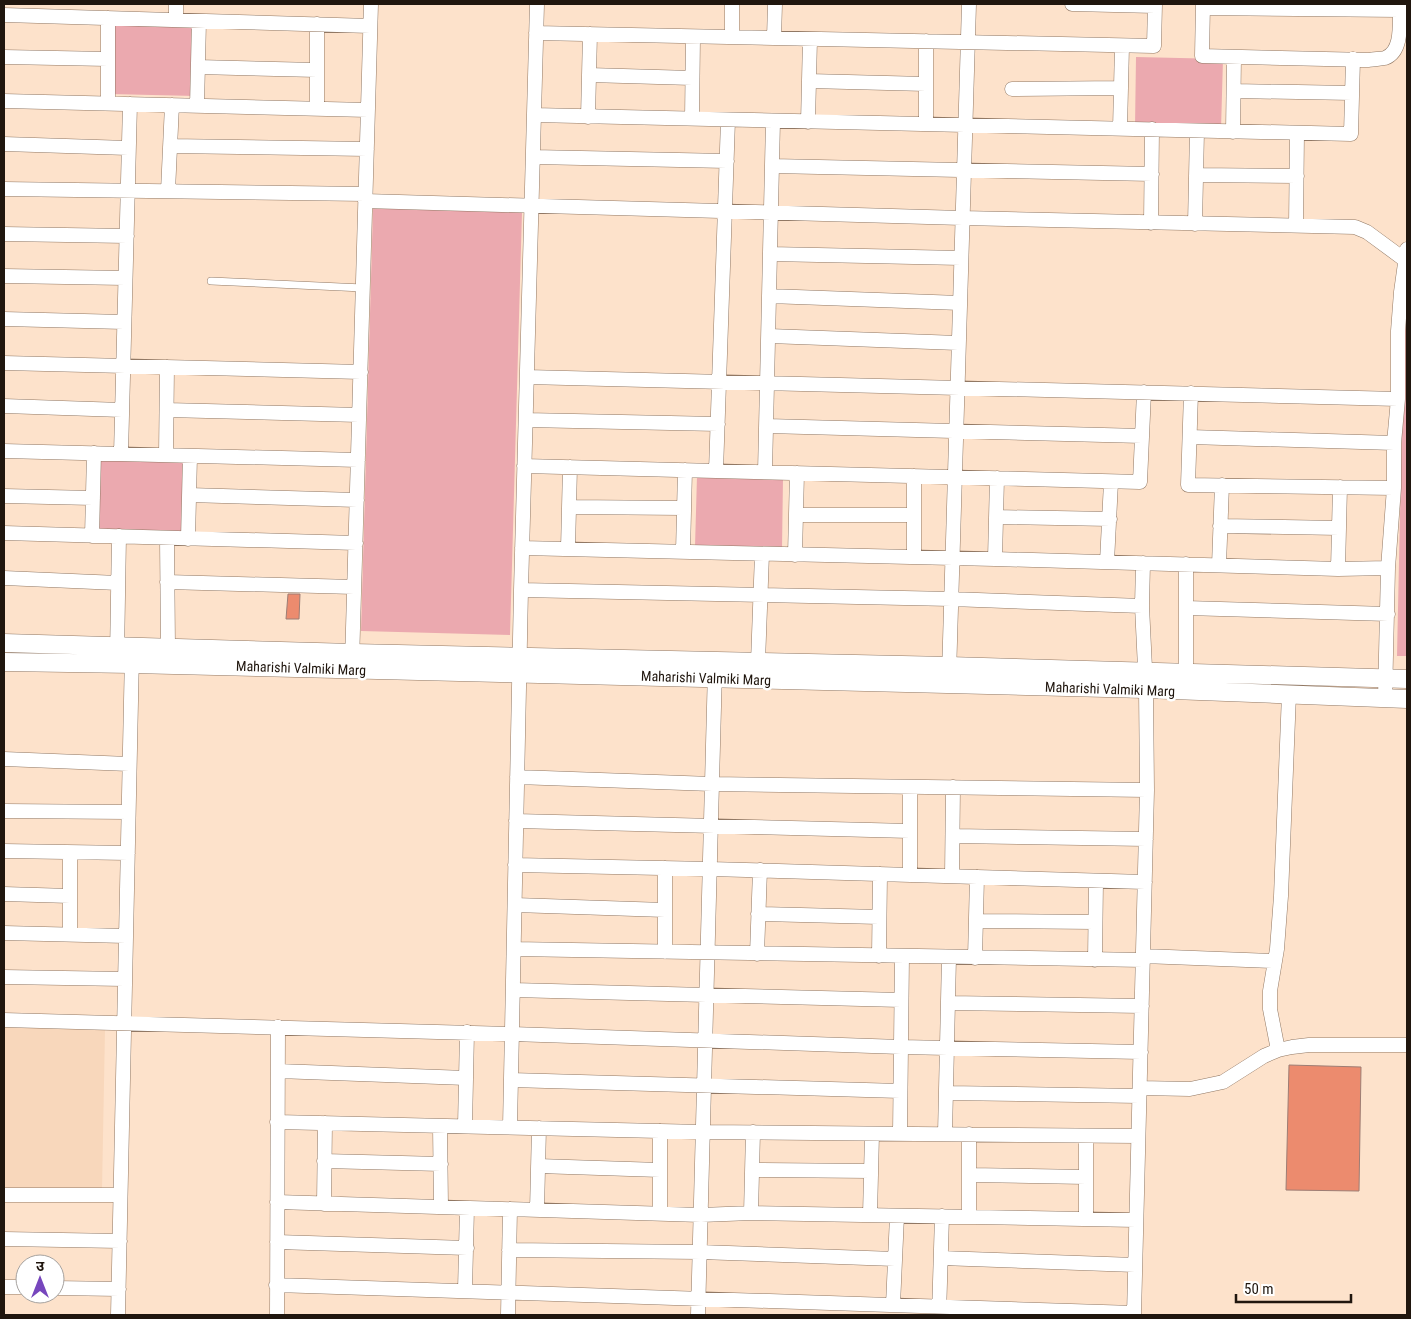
<svg xmlns="http://www.w3.org/2000/svg" width="1411" height="1319" viewBox="0 0 1411 1319" font-family="'Roboto Condensed','Noto Sans Devanagari',sans-serif">
	<style>
		.built { fill: #f8d7bb }
		.green { fill: #eba9af }
		.building { fill: #ec8b6e; stroke: #9d7d74 }
		.lines { fill: none; stroke-linecap: round; stroke-linejoin: round }
		.service-casing { stroke: #917864; stroke-width: 8 }
		.minor-casing { stroke: #917864; stroke-width: 15 }
		.tertiary-casing { stroke: #917864; stroke-width: 19 }
		.service { stroke: #fff; stroke-width: 7 }
		.minor { stroke: #fff; stroke-width: 14 }
		.tertiary { stroke: #fff; stroke-width: 18 }
		.labels { text-anchor: middle; dominant-baseline: central; stroke-width: 5; stroke-linejoin: round; paint-order: stroke }
		.street-label { font-size: 14px; fill: #20160e; stroke: #fff }
	</style>
	<rect width="100%" height="100%" fill="#fde2cb"/>
	<path class="built" d="M4,1027L105,1029L102,1190L4,1189Z"/>
	<path class="green" d="M111,24L198,26L196,96L109,94Z
		M1136,57L1223,59L1221,129L1135,127Z
		M373,208L522,212L510,635L361,631Z
		M1407,270V656H1397L1405,277Z
		M99,460L186,462L184,533L97,531Z
		M697,476L783,478L782,549L695,547Z"/>
	<path class="building" d="M288,594H300L299,619H286Z
		M1289,1065L1361,1067L1359,1191L1286,1190Z"/>
	<g class="lines">
		<defs>
			<path id="service" d="M211,281L363,288"/>
			<path id="minor" d="M1072,4L1155,6
				M1203,4L1202,56L1369,60C1374,59 1380,59 1385,58C1404,51 1399,20 1400,4
				M1203,8L1400,10
				M4,15L370,26
				M176,20V4
				M536,33L1154,46L1155,4
				M732,37V4
				M774,38L775,4
				M926,41V124
				M4,57L108,59
				M198,67L317,70
				M589,75L692,78
				M809,81L926,84
				M1012,89L1121,88
				M1234,91L1352,93
				M4,101L368,110
				M108,103V18
				M197,106L199,21
				M317,108V24
				M534,115L1351,134L1353,59
				M588,117L590,34
				M692,119L693,37
				M808,122L810,39
				M1120,129L1122,46
				M1233,132L1234,57
				M4,144L128,148
				M170,146L367,149
				M533,157L727,161
				M772,166L1152,174
				M1196,175L1297,176
				M4,189L365,194
				M168,191L172,105
				M365,201L962,218L1355,227L1367,232L1405,260
				M1151,223L1152,129
				M1195,224L1197,131
				M1296,226L1297,133
				M4,234L127,236
				M770,254L961,258
				M4,276L125,278
				M769,296L960,303
				M4,319L124,322
				M769,336L958,343
				M4,363L361,372
				M527,377L1398,399
				M1191,393L1188,485L1394,488
				M4,406L122,410
				M167,410L359,415
				M526,420L718,424
				M767,426L1142,436
				M1190,437L1394,443
				M4,451L358,460
				M121,454L130,104
				M166,455L167,367
				M524,466L1140,482L1144,392
				M716,471L728,120
				M765,472L773,121
				M914,476V557
				M189,495L357,500
				M4,496L93,498
				M569,507L684,508
				M796,515H914
				M996,517L1110,519
				M1220,526L1339,528
				M4,533L356,543
				M92,536L94,453
				M167,538L168,648
				M188,539L190,456
				M522,548L995,559L1338,569L1388,568
				M568,549L570,467
				M683,552L685,470
				M795,555L797,473
				M995,559L997,478
				M1107,562L1111,482
				M1219,565L1222,485
				M1338,569L1340,487
				M4,578L118,583
				M167,582L354,587
				M521,590L951,599L1142,606
				M1186,608L1388,614
				M117,656L119,536
				M758,662L762,554
				M352,663L371,4
				M949,675L969,4
				M1186,681V564
				M1385,698L1388,568L1394,488V443L1398,399V331L1401,292L1407,249
				M4,759L129,764
				M517,777L712,784L1147,790
				M4,811L128,812
				M516,821L910,831
				M953,836L1146,839
				M4,851L128,853
				M70,853V934
				M515,865L710,869L1145,882
				M910,875V787
				M952,876L953,787
				M4,894L70,896
				M515,905L665,910
				M758,914L879,917
				M976,921L1095,922
				M4,933L126,936
				M514,949L1143,960
				M665,952V868
				M757,954L760,870
				M879,956L880,874
				M1143,956L1275,961
				M975,958L977,877
				M1095,960L1096,881
				M4,977L124,979
				M513,990L901,1000
				M948,1003L1142,1006
				M4,1020L512,1034L901,1047L1141,1052
				M1278,1050L1270,1009V991L1277,949L1281,896L1289,694
				M278,1071L466,1078
				M511,1080L900,1091
				M1140,1088L1190,1089L1223,1082L1264,1056L1278,1050L1292,1047L1309,1045H1407
				M946,1093L1139,1096
				M277,1122L703,1132L1138,1136
				M440,1126L441,1207
				M465,1126L467,1032
				M510,1127L521,590L537,4
				M660,1131V1214
				M900,1134L902,956
				M945,1134L949,957
				M969,1134V1217
				M1086,1136V1219
				M324,1161L441,1164
				M538,1166L660,1170
				M752,1170L871,1171
				M969,1175L1086,1177
				M4,1195H120
				M277,1202L701,1215L751,1213L1136,1220
				M324,1204L325,1123
				M537,1210L539,1128
				M751,1213L753,1132
				M870,1215L872,1134
				M4,1239L120,1241
				M277,1242L467,1248
				M509,1250L700,1252L895,1259
				M941,1258L1135,1265
				M276,1285L1134,1313
				M4,1287H25
				M55,1288L119,1289
				M465,1290L467,1208
				M893,1305L897,1216
				M118,1315L132,654
				M277,1315L278,1027
				M508,1315L510,1209
				M698,1315L715,669
				M939,1315L942,1216
				M1134,1315L1147,790L1146,689L1142,606L1143,563"/>
			<path id="tertiary" d="M4,643L353,653L949,666L1407,679
				M4,662L132,664L1146,689L1407,699"/>
		</defs>
		<use href="#service" class="service-casing"/>
		<use href="#minor" class="minor-casing"/>
		<use href="#tertiary" class="tertiary-casing"/>
		<use href="#service" class="service"/>
		<use href="#minor" class="minor"/>
		<use href="#tertiary" class="tertiary"/>
	</g>
	<g class="labels">
		<g class="street-label">
			<text transform="translate(301 668) rotate(2)">Maharishi Valmiki Marg</text>
			<text transform="translate(706 678) rotate(2)">Maharishi Valmiki Marg</text>
			<text transform="translate(1110 689) rotate(2)">Maharishi Valmiki Marg</text>
		</g>
	</g>
	<rect width="1411" height="1319" fill="none" stroke="#20160e" stroke-width="10"/>
	<g transform="translate(40 1279)"><circle r="24" fill="#ffffff" stroke="#a6a29f"/>
	<path d="M0-4L9 19L0 12L-9 19Z" fill="#7746bd"/>
	<text y="-8" font-size="14" font-weight="bold" text-anchor="middle" fill="#20160e">उ</text>
	</g>
	<path d="M1236 1294v8h115v-8" fill="none" stroke="#20160e" stroke-width="2.5"/>
	<text x="1244" y="1294" font-size="15" fill="#20160e" stroke="#ffffff" stroke-width="4" paint-order="stroke">50 m</text>
</svg>
